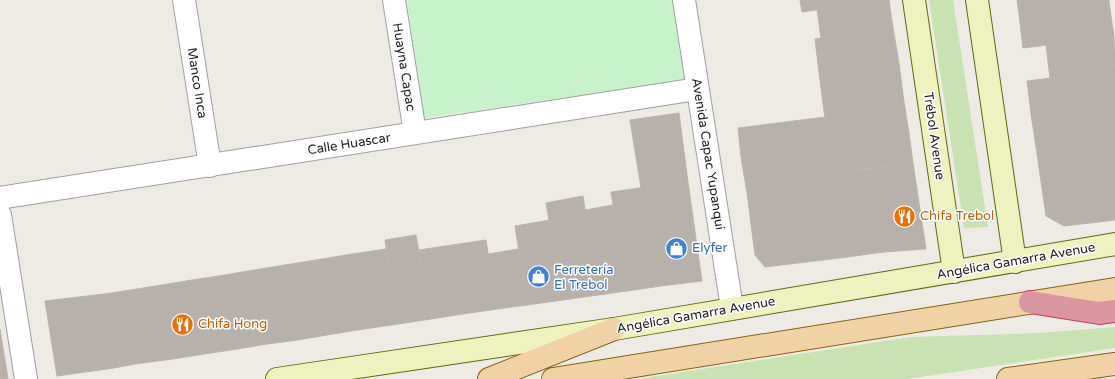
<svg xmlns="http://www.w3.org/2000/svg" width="1115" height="379" viewBox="0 0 1115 379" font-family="'Varela Round',sans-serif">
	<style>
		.grass { fill: #c8e2b1 }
		.park { fill: #c7f3cb }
		.building { fill: #b7b0ab; stroke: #beb3a9 }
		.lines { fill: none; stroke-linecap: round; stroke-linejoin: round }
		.street-casing { stroke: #9f9f9f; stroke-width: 24 }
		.secondary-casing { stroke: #5e6912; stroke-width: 24 }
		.primary-casing { stroke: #876211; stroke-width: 24 }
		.highway-casing { stroke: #c53967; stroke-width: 24 }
		.street { stroke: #fff; stroke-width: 22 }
		.secondary { stroke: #eff2bf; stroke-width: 22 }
		.primary { stroke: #f1d2a7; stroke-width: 22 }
		.highway { stroke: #dc96a2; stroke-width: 22 }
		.labels { text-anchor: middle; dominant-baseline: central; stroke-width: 3; stroke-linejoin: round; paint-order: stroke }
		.street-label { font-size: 13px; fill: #1e1e1e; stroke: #fff }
		.food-label { font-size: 13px; fill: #c56008; stroke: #fff; text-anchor: start }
		.shop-label { font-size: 13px; fill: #366cbe; stroke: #fff; text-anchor: start }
	</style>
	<rect width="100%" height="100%" fill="#eeebe5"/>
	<path class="grass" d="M929,0H953L988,227L964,228Z
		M1115,327V348L907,379H637L911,337L1040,333Z"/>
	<path class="park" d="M407,0H673L685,80L424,118Z"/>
	<path class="building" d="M800,0H888L802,12Z
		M889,0L893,28L821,38L817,9Z
		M1017,0H1109V2L1019,14Z
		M1109,2L1114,37L1023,48L1019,14Z
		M893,28L899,63L819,73L815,39Z
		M1114,37L1115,70L1050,78L1046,45Z
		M899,63L904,102L824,111L819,73Z
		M1115,70V104L1031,114L1027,81Z
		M904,102L909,133L828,143L824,111Z
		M1115,104V136L1036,147L1031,114Z
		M679,113L688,182L641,188L630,120Z
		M825,117L829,146L741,157L738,128Z
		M909,133L913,163L833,173L828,143Z
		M1115,136V220L1107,221L1095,138Z
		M1095,138L1107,221L1064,226L1046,216L1036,147Z
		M829,146L834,182L747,193L741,157Z
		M913,163L926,249L884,252L871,169Z
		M871,169L884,252L840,258L829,182H834L833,173Z
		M688,182L702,281L661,286L646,187Z
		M829,182L840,258L798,263L787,188Z
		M646,187L661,286L627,291L611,192Z
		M787,188L798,263L765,267L755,255L747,193Z
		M583,196L598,295L563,300L546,203Z
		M613,205L627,291L598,295L585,210Z
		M550,220L563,300L527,305L515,226Z
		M416,235L431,319L398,324L385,240Z
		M486,240L497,309L463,314L452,245Z
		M452,245L463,314L431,319L419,250Z
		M386,249L398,324L364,329L352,254Z
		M518,249L527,305L497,309L488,254Z
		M352,254L364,329L333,334L322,259Z
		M322,259L333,334L298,340L285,265Z
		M285,265L298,340L267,344L254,270Z
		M254,270L267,344L238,349L225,275Z
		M225,275L238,349L204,354L192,280Z
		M192,280L204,354L173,359L162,285Z
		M162,285L173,359L135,364L124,291Z
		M124,291L135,364L114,368L104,294Z
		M104,294L114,368L57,376L45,301Z
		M0,329L8,379H0Z"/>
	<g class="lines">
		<defs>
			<path id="street" d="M184,0L210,166
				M394,0L415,133
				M684,0L732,308
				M0,198L697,89
				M0,215L26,379"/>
			<path id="secondary" d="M914,0L954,272
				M977,0L1015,262
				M277,379L614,329L1115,244"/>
			<path id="primary" d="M489,379L614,329
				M553,379L1115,289
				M1008,379L1115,364"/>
			<path id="highway" d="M1030,302L1099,313L1115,311"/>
		</defs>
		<use href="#street" class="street-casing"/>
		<use href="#secondary" class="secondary-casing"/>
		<use href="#primary" class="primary-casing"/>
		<use href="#highway" class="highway-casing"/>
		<use href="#street" class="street"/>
		<use href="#secondary" class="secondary"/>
		<use href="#primary" class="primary"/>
		<use href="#highway" class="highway"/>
	</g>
	<defs>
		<symbol id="restaurant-disc" viewBox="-11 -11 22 22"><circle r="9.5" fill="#e8710a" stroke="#fff"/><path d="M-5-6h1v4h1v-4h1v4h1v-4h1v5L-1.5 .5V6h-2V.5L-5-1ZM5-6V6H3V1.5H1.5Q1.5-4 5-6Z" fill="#fff"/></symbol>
		<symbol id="shop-disc" viewBox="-11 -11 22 22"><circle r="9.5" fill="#3f7fe0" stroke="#fff"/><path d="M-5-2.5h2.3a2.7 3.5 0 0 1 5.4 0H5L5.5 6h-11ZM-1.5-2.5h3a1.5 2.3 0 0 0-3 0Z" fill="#fff"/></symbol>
	</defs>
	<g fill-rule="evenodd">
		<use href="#restaurant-disc" x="892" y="204" width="25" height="25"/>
		<use href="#shop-disc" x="664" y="236" width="25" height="25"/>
		<use href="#shop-disc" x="526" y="264" width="25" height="25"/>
		<use href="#restaurant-disc" x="170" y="312" width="25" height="25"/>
	</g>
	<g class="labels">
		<g class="street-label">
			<text transform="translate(404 67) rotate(81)">Huayna Capac</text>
			<text transform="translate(197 83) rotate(81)">Manco Inca</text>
			<text transform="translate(934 136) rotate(82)">Trébol Avenue</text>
			<text transform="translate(349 144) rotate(-9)">Calle Huascar</text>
			<text transform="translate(708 154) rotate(81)">Avenida Capac Yupanqui</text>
			<text transform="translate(1016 261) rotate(-10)">Angélica Gamarra Avenue</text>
			<text transform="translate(696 315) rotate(-10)">Angélica Gamarra Avenue</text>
		</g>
		<g class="food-label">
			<text x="920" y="216">Chifa Trebol</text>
			<text x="198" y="324">Chifa Hong</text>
		</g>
		<g class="shop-label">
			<text x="692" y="248">Elyfer</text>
			<text x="554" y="270">Ferretería<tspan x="554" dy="15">El Trebol</tspan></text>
		</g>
	</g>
</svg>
